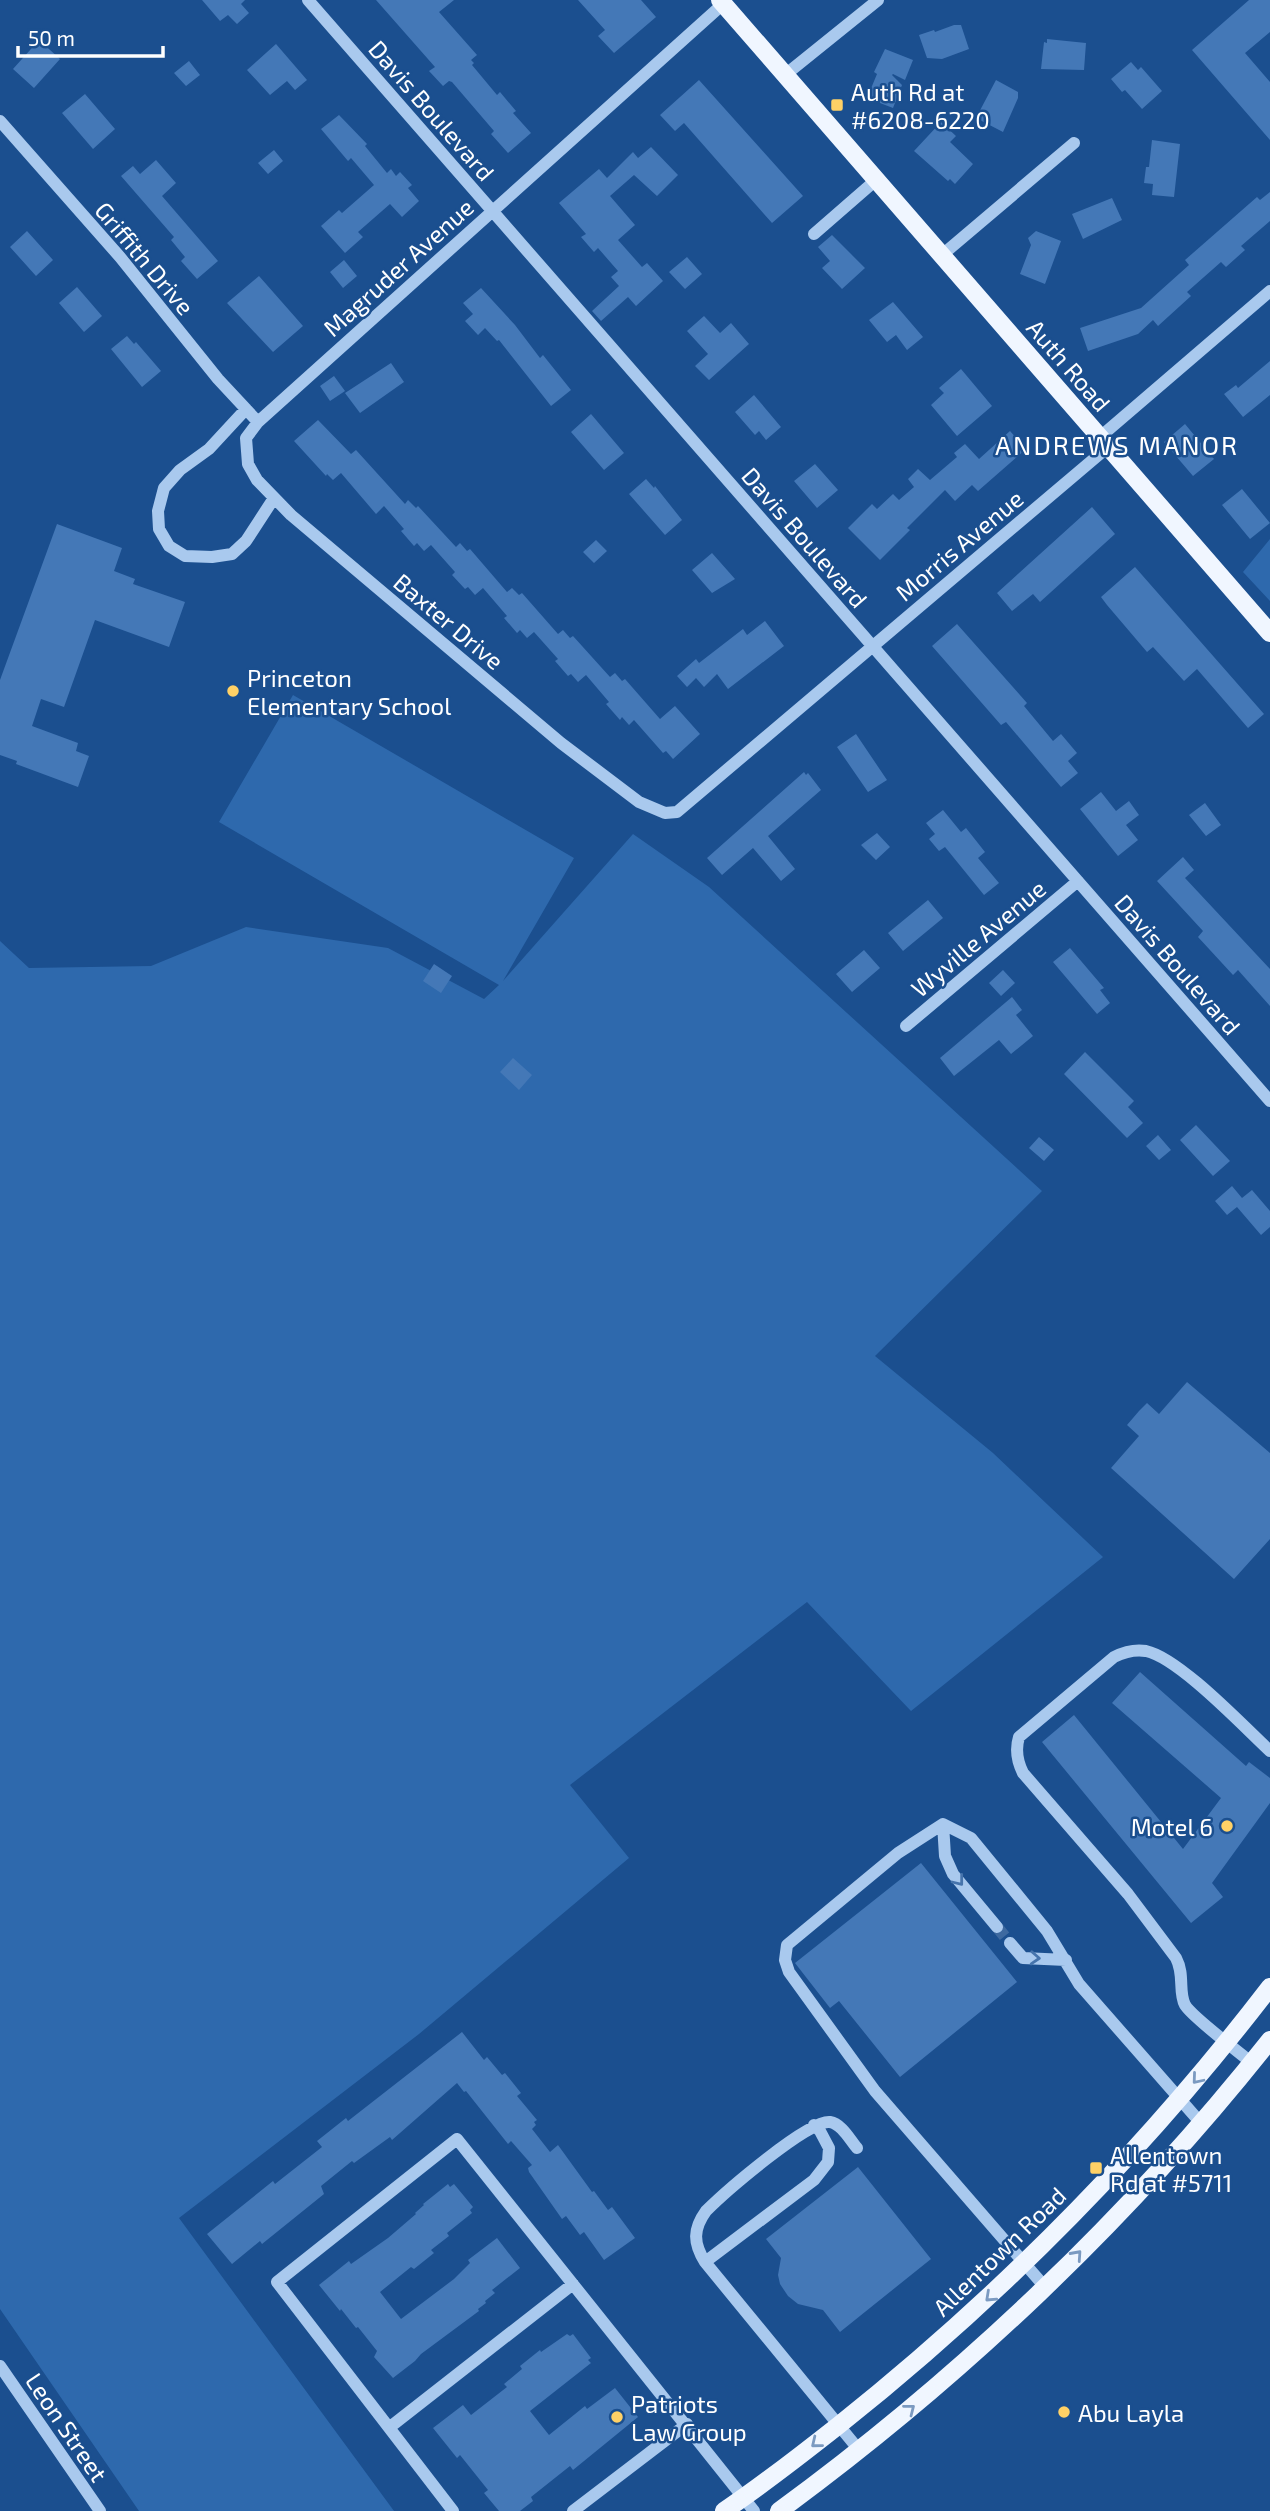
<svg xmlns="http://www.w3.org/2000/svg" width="1270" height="2511" viewBox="0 0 1270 2511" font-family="'Exo 2',sans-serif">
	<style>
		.green { fill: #2e69ad }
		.building { fill: #4478b7 }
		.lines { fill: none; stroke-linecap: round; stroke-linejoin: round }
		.minor-tunnel { stroke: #3d69a0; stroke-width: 12; stroke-dasharray: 12 6; stroke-linecap: butt }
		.minor { stroke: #a9c9ee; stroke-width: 12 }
		.major { stroke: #f0f6ff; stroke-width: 18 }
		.oneway { stroke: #4674ac }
		.oneway2 { stroke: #7b9ac1 }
		.poi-dot { fill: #ffd166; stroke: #1b4f8f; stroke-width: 2.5 }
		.labels { text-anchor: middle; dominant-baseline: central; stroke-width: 5; stroke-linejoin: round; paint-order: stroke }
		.poi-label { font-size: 24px; fill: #fff; stroke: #1b4f8f; text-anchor: start }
		.street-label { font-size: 24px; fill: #fff; stroke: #1b4f8f }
		.neighbourhood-label { font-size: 26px; letter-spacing: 2px; fill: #fff; stroke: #1b4f8f }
	</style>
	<rect width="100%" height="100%" fill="#1b4f8f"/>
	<path class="green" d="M1270,539V601L1243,572Z
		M293,695L574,858L503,981L633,834L709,887L1042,1191L875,1356L993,1453L1103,1557L911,1711L807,1602L570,1785L629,1858L419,2034L179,2218L394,2511H139L0,2309V941L29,968L151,966L246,927L388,948L484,999L499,985L219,822Z"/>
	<path class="building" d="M202,0H245L241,4L249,13L237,24L228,15L220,21Z
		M376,0H454L439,12L477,55L471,60L474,63L472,65L497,95L500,92L516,111L513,113L531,133L508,153L491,134L494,131L452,82L449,81L443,86L429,71L435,67Z
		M578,0H641L656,17L614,53L598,36L605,30Z
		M1249,0H1270V32L1245,53L1270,82V140L1192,50Z
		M954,25H961L969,49L942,59L927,58L919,35L934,30L935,32Z
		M1047,39L1086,43L1084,70L1041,69L1044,42L1047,43Z
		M39,40L60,59L34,88L13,69Z
		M276,44L307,80L295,90L287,81L270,95L247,70Z
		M885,49L913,60L905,80L893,74L892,75L902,85L893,108L867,98L877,74L874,72Z
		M189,61L200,75L186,86L174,73Z
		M1131,62L1138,70L1141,67L1162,91L1142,109L1125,90L1122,92L1111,79Z
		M699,80L803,196L772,223L684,123L675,131L660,115Z
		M996,80L1018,92V98L1003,132L976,118Z
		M85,94L115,129L93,149L62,113Z
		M339,115L367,144L365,146L387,173L391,169L396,176L400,172L412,185L408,188L419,201L402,217L390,204L358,232L363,237L345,253L321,226L339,210L342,213L374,185L351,158L348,161L321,129Z
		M941,122L956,136L950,142L973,164L955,184L950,179L948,181L914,151Z
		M1152,140L1180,144L1174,197L1152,195L1153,184L1144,183L1146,167H1149Z
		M651,147L678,175L657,196L634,175L610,196L635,225L618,240L642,267L647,263L663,281L636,306L628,297L601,321L592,311L619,286L611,277L618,271L598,248L594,252L581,237L586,234L559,203L599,169L607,178L633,152L638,158Z
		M274,150L283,161L268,174L258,163Z
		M156,160L176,183L162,196L218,261L197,279L181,261L185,257L171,240L174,237L121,176L133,166L140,174Z
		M1270,192V221L1241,246L1245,250L1226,267L1221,262L1187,292L1191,296L1158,326L1153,320L1138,334L1088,351L1080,328L1141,308L1189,265L1185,260L1257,197L1260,200Z
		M1112,198L1122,220L1083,239L1072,214Z
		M27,231L53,260L36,276L10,247Z
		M1036,231L1061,241L1045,284L1020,274L1031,245L1028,238Z
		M832,235L865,268L842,289L822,268L830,261L818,247Z
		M687,257L702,274L685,289L669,272Z
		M344,260L357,276L343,288L330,272Z
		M259,276L303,326L273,352L227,303Z
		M77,287L102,316L84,332L59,303Z
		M481,288L515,325L540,358L543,355L571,390L551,406L499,340L497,341L485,328L478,335L465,321L473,314L463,303Z
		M893,302L923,337L907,350L896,335L887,342L869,320Z
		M704,316L720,333L731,323L749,344L709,380L695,366L708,354L687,331Z
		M127,336L134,344L136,342L161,371L142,387L111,349Z
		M1270,361V395L1243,417L1224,394L1236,385L1238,388Z
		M391,363L404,382L360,413L345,393Z
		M961,369L992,406L957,436L931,405L944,393L939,388Z
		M334,376L345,391L330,401L320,386Z
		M754,395L781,427L766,440L759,431L755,435L735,412Z
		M591,414L624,453L604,470L571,432Z
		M318,420L351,454L356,450L405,504L408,500L416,508L418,506L456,547L460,543L467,551L470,549L507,592L512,588L519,595L522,593L558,634L563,630L570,638L573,636L610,677L615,673L622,681L625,679L660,719L675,706L700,734L673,759L666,751L663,753L634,720L629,725L622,717L620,720L606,704L609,702L586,675L578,682L571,674L568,676L555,661L558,659L534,632L527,638L520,630L517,633L504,618L507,616L483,588L475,595L468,587L465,589L452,575L455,572L431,545L424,551L417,543L414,546L401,531L404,529L384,506L376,514L341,473L333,480L327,474L326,476L294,441Z
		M1185,424L1214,459L1193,476L1164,442Z
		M1010,431L1026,449L978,491L972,485L955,501L945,490L907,528L910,530L880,560L848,528L872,504L877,509L893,494L899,500L914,487L908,479L918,469L930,480L957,457L954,453L965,444L979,459Z
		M815,464L838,490L817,508L794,481Z
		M646,479L654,488L655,486L682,520L665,535L629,494Z
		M1242,489L1270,523L1250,539L1222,505Z
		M1092,507L1115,534L1040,602L1033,594L1012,611L997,593Z
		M57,524L122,548L114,571L135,579L133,584L185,602L169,647L95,620L64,707L41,699L32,726L78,743L76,751L89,756L78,787L16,764L17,761L0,755V680Z
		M596,540L607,551L594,563L583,552Z
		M712,553L735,579L712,593L692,570Z
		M1135,567L1264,714L1248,728L1197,669L1184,681L1153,647L1147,652L1107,605L1101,597Z
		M765,621L784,646L728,689L717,674L704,687L696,678L687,687L677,676L696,659L699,663L743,629L747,635Z
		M957,624L1027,703L1024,706L1053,741L1061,734L1077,753L1068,761L1078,773L1061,787L1006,722L1001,725L932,646Z
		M856,734L887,780L868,792L837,747Z
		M804,772L806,775L808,773L821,790L768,836L795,869L781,881L753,848L722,875L707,858Z
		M1101,792L1116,811L1129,801L1139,815L1126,825L1138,840L1118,856L1080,809Z
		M1205,803L1221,825L1206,836L1189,815Z
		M943,810L961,832L966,828L985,852L978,858L999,883L984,895L945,847L939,851L929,839L935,834L926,823Z
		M877,833L890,847L876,860L861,845Z
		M1183,857L1194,870L1185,878L1270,969V1006L1238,970L1233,975L1198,937L1203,931L1157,881Z
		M928,900L943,918L903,951L888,933Z
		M1070,948L1104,988L1100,990L1110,1003L1097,1014L1053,962Z
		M864,950L880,968L852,992L836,974Z
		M434,964L452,976L441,993L423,981Z
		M1003,970L1015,983L1001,996L989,983Z
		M1012,997L1022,1010L1016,1015L1033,1036L1011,1054L999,1040L954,1076L940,1058Z
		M1085,1052L1134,1101L1128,1107L1143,1123L1127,1138L1064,1074Z
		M513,1058L532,1075L519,1090L500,1072Z
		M1196,1125L1230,1161L1213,1176L1180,1140Z
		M1158,1135L1171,1150L1159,1160L1146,1146Z
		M1039,1137L1054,1150L1044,1161L1029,1148Z
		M1232,1186L1242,1198L1252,1190L1270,1211V1227L1261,1235L1237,1207L1227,1215L1215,1201Z
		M1187,1382L1270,1453V1539L1234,1579L1111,1468L1139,1436L1127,1425L1139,1411L1147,1403L1159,1414Z
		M1140,1672L1246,1766L1249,1762L1270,1778V1803L1212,1883L1223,1897L1191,1923L1042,1742L1074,1715L1183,1849L1221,1798L1112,1703Z
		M921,1863L1017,1982L900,2077L839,2001L830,2008L795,1963Z
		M462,2032L484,2060L487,2057L502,2075L505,2073L521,2093L517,2096L537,2120L534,2122L536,2125L532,2129L550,2152L558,2145L592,2192L594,2191L608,2210L612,2207L635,2238L604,2260L584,2232L580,2235L566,2216L562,2219L529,2172L528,2168L532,2165L511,2141L508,2144L466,2091L464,2092L457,2083L392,2140L390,2137L354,2163L352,2161L321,2186L324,2194L262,2244L260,2241L232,2264L207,2234L273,2181L275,2184L322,2147L317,2141L346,2118L348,2121Z
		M858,2167L931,2259L840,2332L823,2310L798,2304L788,2296L780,2284L778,2275L781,2258L766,2239Z
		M448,2184L450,2187L454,2184L473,2207L470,2210L472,2213L447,2233L449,2236L431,2250L434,2253L414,2269L411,2267L380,2292L401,2319L454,2279L470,2263L468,2260L497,2238L520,2268L492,2290L495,2293L485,2301L486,2303L478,2309L479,2311L421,2354L415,2361L393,2378L374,2357L377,2351L358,2327L356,2328L341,2309L340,2311L319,2285L349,2261L351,2264L388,2238L416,2214L415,2213L424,2205L423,2204Z
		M567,2334L570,2336L573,2334L591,2358L588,2360L591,2363L530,2411L549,2435L585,2406L587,2409L615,2388L638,2417L573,2470L570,2466L531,2497L533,2501L520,2511H499L484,2493L488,2490L460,2455L457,2458L433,2428L463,2405L471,2415L507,2387L504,2384L522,2369L520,2366L540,2350L541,2352Z"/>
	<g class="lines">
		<path class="minor-tunnel" d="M997,1927L1010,1943"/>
		<path class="minor" d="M308,0L1270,1101
			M723,4L258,422L246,438L248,464L257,480L291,515L561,743L639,802L665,813L677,812L1108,447
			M785,75L878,0
			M0,121L120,257L218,379L258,422
			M814,234L876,180
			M942,255L1074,143
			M246,409L209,449L180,470L164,488L158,511L159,529L169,546L185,556L212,557L232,554L246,541L274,498
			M1100,437L1270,291
			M906,1026L1078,881
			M943,1824L945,1856L953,1874L997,1927
			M1010,1943L1023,1958L1066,1960
			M1252,2063C1239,2052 1192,2017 1185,2005C1178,1992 1185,1975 1176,1958L1128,1894L1023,1773C1017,1761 1015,1750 1019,1737L1114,1657C1124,1652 1134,1649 1146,1651C1179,1658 1243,1726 1270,1751
			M857,2148C850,2140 842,2124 830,2122C809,2119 724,2193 706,2211C693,2229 693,2243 705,2262L859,2450
			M705,2262L814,2180L828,2162L829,2148L820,2131L814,2125
			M1045,2287L875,2091L789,1972L785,1960L787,1945L898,1853L943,1824L971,1838L1047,1931L1079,1984L1200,2122
			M0,2366L100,2511
			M390,2427L573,2284
			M453,2511L277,2282L457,2139L754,2511
			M573,2511L687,2424"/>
		<path class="major" d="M720,0L1270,633
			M724,2511C764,2484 801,2455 839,2425C1000,2297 1145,2150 1270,1987
			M779,2511C962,2377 1130,2217 1270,2040"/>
	</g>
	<defs><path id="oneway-chevron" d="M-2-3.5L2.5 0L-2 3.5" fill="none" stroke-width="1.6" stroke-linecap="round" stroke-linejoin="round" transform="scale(1.75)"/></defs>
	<g class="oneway">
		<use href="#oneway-chevron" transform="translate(959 1881) rotate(52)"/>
		<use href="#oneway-chevron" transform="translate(1035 1958) rotate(3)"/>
	</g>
	<g class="oneway2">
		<use href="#oneway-chevron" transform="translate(1197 2079) rotate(130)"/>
		<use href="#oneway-chevron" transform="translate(1077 2255) rotate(-48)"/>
		<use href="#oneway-chevron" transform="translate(990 2297) rotate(137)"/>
		<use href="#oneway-chevron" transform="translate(910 2409) rotate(-38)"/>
		<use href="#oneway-chevron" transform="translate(816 2443) rotate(141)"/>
	</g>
	<g class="poi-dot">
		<rect x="830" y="98" width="14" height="14" rx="3.5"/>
		<circle cx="233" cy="691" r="7"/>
		<circle cx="1227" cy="1826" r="7"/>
		<rect x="1089" y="2161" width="14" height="14" rx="3.5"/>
		<circle cx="1064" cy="2412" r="7"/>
		<circle cx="617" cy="2417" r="7"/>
	</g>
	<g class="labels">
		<g class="poi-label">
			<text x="851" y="91">Auth Rd at<tspan x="851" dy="28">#6208-6220</tspan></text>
			<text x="247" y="677">Princeton<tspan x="247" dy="28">Elementary School</tspan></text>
			<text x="1213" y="1826" text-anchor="end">Motel 6</text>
			<text x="1110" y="2154">Allentown<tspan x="1110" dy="28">Rd at #5711</tspan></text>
			<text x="631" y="2403">Patriots<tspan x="631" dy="28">Law Group</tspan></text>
			<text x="1078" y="2412">Abu Layla</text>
		</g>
		<g class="street-label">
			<text transform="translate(432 110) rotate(49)">Davis Boulevard</text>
			<text transform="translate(145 258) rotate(50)">Griffith Drive</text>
			<text transform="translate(398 267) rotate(-42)">Magruder Avenue</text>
			<text transform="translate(1069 365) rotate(49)">Auth Road</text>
			<text transform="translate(805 537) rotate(49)">Davis Boulevard</text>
			<text transform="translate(959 545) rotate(-40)">Morris Avenue</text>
			<text transform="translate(449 621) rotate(40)">Baxter Drive</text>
			<text transform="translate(978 938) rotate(-40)">Wyville Avenue</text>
			<text transform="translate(1178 964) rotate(49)">Davis Boulevard</text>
			<text transform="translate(999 2251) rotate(-44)">Allentown Road</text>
			<text transform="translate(67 2427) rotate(56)">Leon Street</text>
		</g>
		<g class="neighbourhood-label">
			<text x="1117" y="444">ANDREWS MANOR</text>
		</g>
	</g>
	<path d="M18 46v10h145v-10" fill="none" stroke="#ffffff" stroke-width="3.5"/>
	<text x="28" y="46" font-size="21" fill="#ffffff" stroke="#1b4f8f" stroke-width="5" paint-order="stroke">50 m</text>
</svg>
